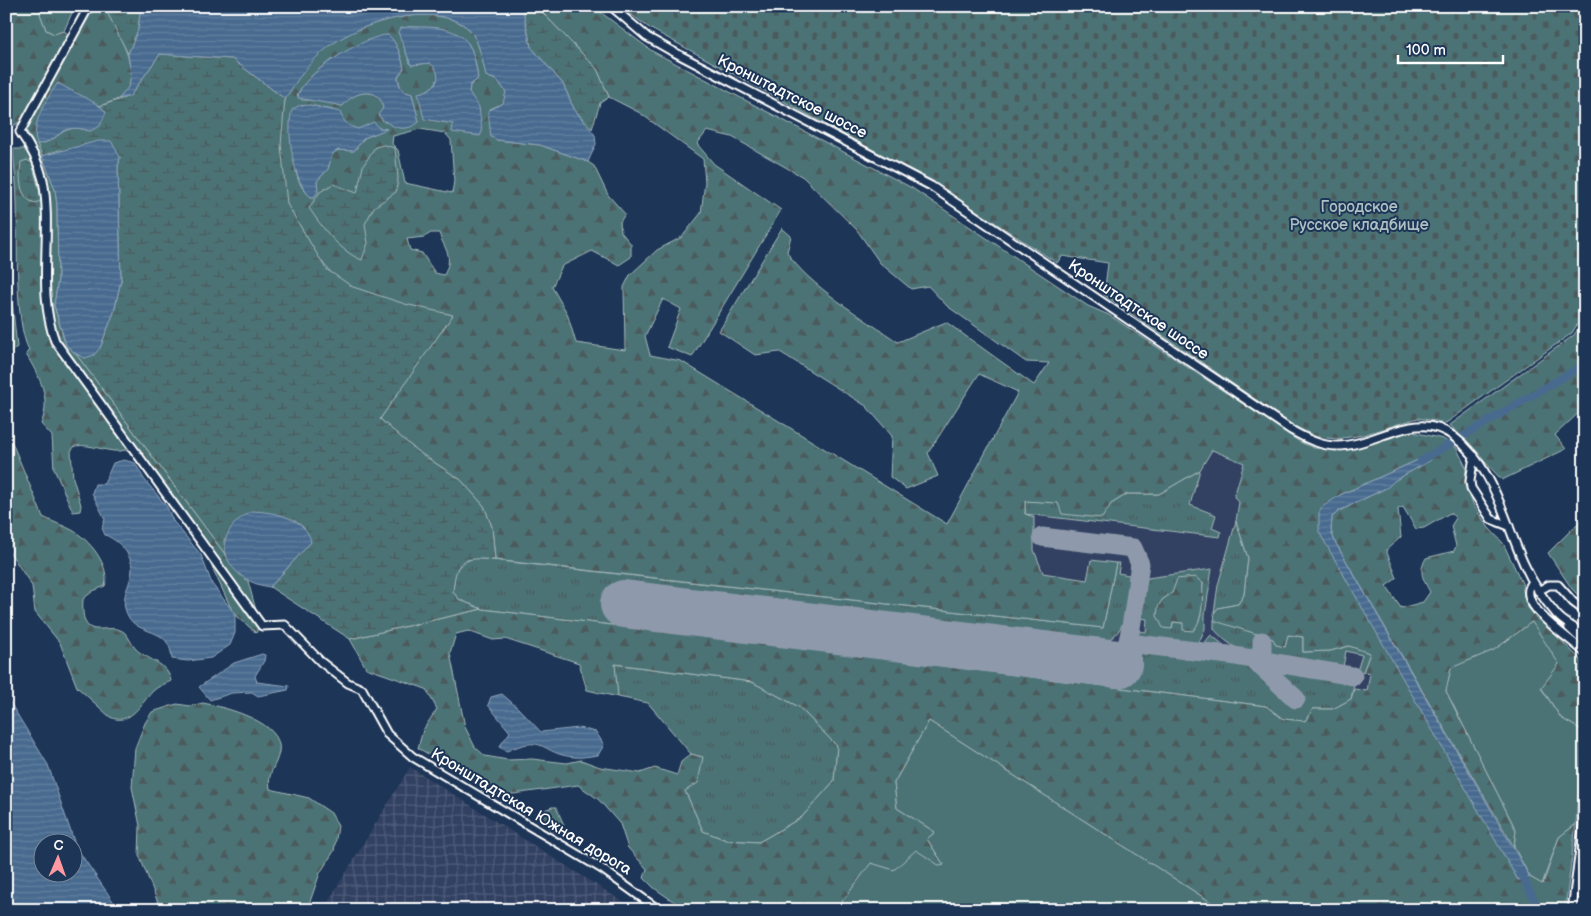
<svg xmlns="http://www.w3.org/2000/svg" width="1591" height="916" viewBox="0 0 1591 916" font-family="'Balsamiq Sans',sans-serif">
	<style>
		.built { fill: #314162 }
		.industrial { fill: url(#industrial-grid) }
		.grass { fill: url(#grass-tufts); stroke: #a6b9ba; fill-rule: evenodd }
		.forest { fill: url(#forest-firs); stroke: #a6b9ba; fill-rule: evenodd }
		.wetland { fill: url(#wetland-marsh); stroke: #a6b9ba }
		.cemetery { fill: url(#cemetery-stones); stroke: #a6b9ba }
		.garden { fill: #4c7376; stroke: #a6b9ba }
		.water { fill: url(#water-rules); stroke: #91a6bc; fill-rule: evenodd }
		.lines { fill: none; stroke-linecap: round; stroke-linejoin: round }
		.canal { stroke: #486b8f; stroke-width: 8 }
		.taxiway { stroke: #8e9aab; stroke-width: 19 }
		.runway { stroke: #8e9aab; stroke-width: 48 }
		.minor-casing { stroke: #fff; stroke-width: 11 }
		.minor { stroke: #1d3557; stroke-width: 7 }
		.labels { text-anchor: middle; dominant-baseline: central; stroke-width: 4; stroke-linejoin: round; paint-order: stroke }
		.street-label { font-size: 16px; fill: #fff; stroke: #1d3557 }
		.park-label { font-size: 16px; fill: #aec0c1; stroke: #1d3557 }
	</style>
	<defs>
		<pattern id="industrial-grid" width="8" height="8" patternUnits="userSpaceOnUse" patternTransform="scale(1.25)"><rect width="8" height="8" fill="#314162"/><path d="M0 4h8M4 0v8" fill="none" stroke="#505e7a"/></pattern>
		<pattern id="grass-tufts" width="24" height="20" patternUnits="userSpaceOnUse" patternTransform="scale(1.25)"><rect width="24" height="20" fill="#4c7376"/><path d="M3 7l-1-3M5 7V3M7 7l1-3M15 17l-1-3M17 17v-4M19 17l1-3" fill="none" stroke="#4c5a5b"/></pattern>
		<pattern id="forest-firs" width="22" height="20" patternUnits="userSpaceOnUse" patternTransform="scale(1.25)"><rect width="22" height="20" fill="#4c7376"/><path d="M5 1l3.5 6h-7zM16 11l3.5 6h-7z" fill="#4c5a5b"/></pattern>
		<pattern id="wetland-marsh" width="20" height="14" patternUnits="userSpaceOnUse" patternTransform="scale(1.25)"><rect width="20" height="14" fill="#4c7376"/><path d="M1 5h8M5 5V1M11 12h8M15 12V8" fill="none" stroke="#4c5a5b"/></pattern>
		<pattern id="cemetery-stones" width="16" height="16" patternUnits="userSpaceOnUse" patternTransform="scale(1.25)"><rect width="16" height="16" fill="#4c7376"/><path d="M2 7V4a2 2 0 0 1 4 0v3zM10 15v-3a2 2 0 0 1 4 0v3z" fill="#4c5a5b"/></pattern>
		<pattern id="water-rules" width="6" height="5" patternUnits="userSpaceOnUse" patternTransform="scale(1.25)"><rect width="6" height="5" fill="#486b8f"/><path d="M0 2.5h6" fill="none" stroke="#6381a0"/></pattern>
	</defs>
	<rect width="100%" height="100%" fill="#1d3557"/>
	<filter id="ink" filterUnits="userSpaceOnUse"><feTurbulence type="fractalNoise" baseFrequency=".02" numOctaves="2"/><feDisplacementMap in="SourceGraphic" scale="10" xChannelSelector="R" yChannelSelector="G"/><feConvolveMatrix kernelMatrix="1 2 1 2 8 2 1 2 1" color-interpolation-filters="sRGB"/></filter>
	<g filter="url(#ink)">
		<path class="built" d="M1211,450L1244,463L1234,496L1239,502L1236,521L1349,646L1370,653L1364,672L1370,673L1367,691L1305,721L1266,706L482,609L495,560L951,609L1088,580L1043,573L1034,550V517L1025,514Z"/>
		<path class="industrial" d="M410,767L636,910H323Z"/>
		<path class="grass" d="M40,6H75L64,31L54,34L46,30L40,14Z
			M1200,470L1190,505L1216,515L1212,528L1221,532L1220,537L1025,514V501L1111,504L1127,494H1159Z
			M1236,521L1248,558L1244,595L1238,604L1218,608L1214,613L1218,585Z
			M474,558L1103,628L1116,563H1120L1118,573L1129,575C1131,598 1128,636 1101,643L615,585L610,620L1132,683L1136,647L1195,653L1355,680L1351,699L1333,709H1313L1305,721L1283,719L1266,706L482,609L460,600L453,592C455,572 453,566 474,558Z
			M1212,569L1205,615V629L1199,642L1189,646L1145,641L1139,638L1138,631L1146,632L1147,619L1140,618L1147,578ZM1203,583L1200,618L1183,623L1173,622L1172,629L1162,600L1172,593Z
			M1214,619L1273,639L1285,647L1288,635L1303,637V652L1330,651L1349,646L1370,653L1363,672L1357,671L1362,655L1346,651L1343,667L1334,672C1292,665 1243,664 1214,629Z
			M1211,635L1234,653L1200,648Z
			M614,664L752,682L799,707L837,746L834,781L802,817L759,842L726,840L703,831L685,791L702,757L691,754L648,703L618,697Z"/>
		<path class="forest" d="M6,6H40V14L46,30L54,34L64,31L71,36H77L92,6H104C115,28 149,79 118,99C113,102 106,103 100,106L74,94L58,83L35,137L55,189L57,205L58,280L54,306L66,345L76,354L225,554L236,571L248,581L257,614L259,627L256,633L237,616L230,606L211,565L179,511L157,489L130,453L125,450C112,455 92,443 75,446L71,451L73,478L81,505L80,511L73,512L54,469L52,436L41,424C52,397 39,377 26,354L29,350C14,322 18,239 17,204C17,186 14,167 13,149H27C33,138 27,131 20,122L6,130Z
			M536,6H597L603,14L652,51L912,188L1088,306L1109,315L1300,442L1314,448L1348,449L1409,431L1443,439L1456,447L1466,467L1465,485L1474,506L1489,528L1503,543L1522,583L1525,602L1529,609L1578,657L1585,668L1583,731L1561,718L1541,687L1532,622L1494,650L1451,669L1446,691L1516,830L1514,847L1335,542L1331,531L1332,517L1339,511L1388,487L1393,481L1431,460L1429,455L1340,495L1319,514L1518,880L1530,877L1543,884L1559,837L1576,824L1565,910H1223L929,721L894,783L897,808L935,832L927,839L944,865L940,867L926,857L894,870L871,864L836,910H686L654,888L644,878L647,869L628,848L620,824L598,799L578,785L499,796L418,748L423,730L437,709L426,689L366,668L350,639L482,609L1266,706L1283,719L1305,721L1313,709H1333L1351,699L1354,689L1367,691L1370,673L1363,672L1370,653L1349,646L1330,651L1303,652V637L1288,635L1285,647L1276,645L1273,639L1215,621L1214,613L1218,608L1238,604L1244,595L1248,558L1236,521L1239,502L1234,497L1244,463L1212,450L1200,470L1159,494H1127L1111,504L1102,518L1062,514L1058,503L1025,501V514L1034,517V550L1043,573L1087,580L1091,560L1116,563L1103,628L495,560L492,527L484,506L461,480L417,451L380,419L452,315C420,308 384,301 354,288C326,276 315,251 300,226C296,219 289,211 286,204C281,183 277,117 286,98C294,79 310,61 326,48C358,22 436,0 469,29C479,40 483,62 486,76L498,81L506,92L504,103L490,109L497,140L540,145L588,162L594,166L608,195L625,214L620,222L621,232L631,244V257L619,265L592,251L562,266L552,287L567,313L576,343L625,350L624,287L630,275L657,250L682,237L701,213L705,182L703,159L640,113L609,97L597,69ZM408,27C423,27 460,30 469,45C475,54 476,68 478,79L470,85L469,92L475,104L418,94C434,89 447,77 430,63L411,65L399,34ZM388,35C397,43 401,56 404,68L398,76C399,87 402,92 412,94L419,122H384L379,116L383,108C380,85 353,91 342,106L318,100H302L297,95C315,62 355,47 388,35ZM309,105L333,110L350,127L358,129H386L364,138L354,151L338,150L332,154L328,169L317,181L316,195L311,197C282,174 301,133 309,105ZM420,129L445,133L451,140L454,181L452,193L405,183L398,150L392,144L393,136ZM707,131L732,137L803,177L857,230L880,263L911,289L928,286L947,306L1026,362L1049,363L1034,385L946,322L898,342C866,320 806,284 787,252L791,236L782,228L719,331L755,355L780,352L866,406L892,436L890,477L906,489L938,476L928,453L979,374L1018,392L947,524L681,361L650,355L645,336L663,299L681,309L667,347L692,357L781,210L714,164L697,144ZM431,233H439C445,251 454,255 444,275L435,273L422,253L410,250L407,239L424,237ZM1403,507L1416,529L1424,528L1450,513L1456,518L1451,526L1456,546L1454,551L1426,558C1418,572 1423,579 1430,592L1423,602L1401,608L1386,586L1397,578L1386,550L1401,537L1398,509ZM468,631L493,640L505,639L579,663L587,690L618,697L615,664L752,682L799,707L837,746L834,781L802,817L759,842L726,840L703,831L685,791L698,783L703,757L691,754L681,762L677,775L655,768L640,773L600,767L581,760L567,763L532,759L508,760L485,756L475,747L465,727L450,653L456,634Z
			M6,246L17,347L6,355Z
			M1585,318V407L1555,435L1566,449L1502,480L1450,425L1574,335Z
			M6,428L43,517C52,522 63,525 72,530C89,539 111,566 105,586L93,591L83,599C80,647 107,620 124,632C129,636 131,644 135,648C147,661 167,661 171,681C165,684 158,686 153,691C142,702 130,727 110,717L77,687L60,643L35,612L32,586L11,554L12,549L6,537Z
			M1585,516V602L1572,589L1548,553Z
			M1195,577L1203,583C1202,598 1204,619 1193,631L1183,630V623L1173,622L1172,629L1163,628L1157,616L1158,607L1162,600L1172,593L1177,579Z
			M203,703C224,707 285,722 279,752C276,768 267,771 270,789L309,798L331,813L338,826L334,851L320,873L307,910H163L159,905L139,855L140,826L132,787L135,748L145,723L152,712L177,704L190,706Z
			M552,807H556L564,825L557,833L538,819L535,814Z"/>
		<path class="wetland" d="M104,6H141L138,30L128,54Z
			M522,6H536L597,69L609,97L600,103L592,129L574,109L563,84L531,47Z
			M160,54L232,59L285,99L281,145L287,204L326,269L353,287L405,304L453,315L380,419L417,451L461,480L484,506L492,527L495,560C462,557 456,558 453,592L460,600L482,609L350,639L270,587L311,542L224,539L225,554L76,354L85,358L100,348L114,312L121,280L118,167L120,157L82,145L68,151L59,150L42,156L37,144C62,142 59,121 90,131L106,112L100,106L130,96Z
			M384,145L395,148L398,178L396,192L374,207L365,224L368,243L362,260C339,251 322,227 309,208L320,192L333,184L357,193L363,166L375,147Z
			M27,160L32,163L42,200L36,203C19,200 19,177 21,162Z"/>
		<path class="cemetery" d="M619,6H1585V311L1572,333L1446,423L1418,418L1363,435L1337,439L1317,437L1294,426L1104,295L1108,263L1062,256L1057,263L937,185L651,29Z"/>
		<path class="garden" d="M1532,622L1559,664L1541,688L1561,718L1583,731L1576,824L1559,837L1542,884L1530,877L1514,847L1516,830L1446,691L1451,668L1494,650Z
			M929,721L1223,910H836L871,863L894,870L916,850L940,866L944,865L927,839L935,832L897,808L894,783Z"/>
		<path class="water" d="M141,6H522L531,47L563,84L574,109L595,135L596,144L588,162L540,145L497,140L491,137L488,111L503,103L506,92L498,81L486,76C483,62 479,40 469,29C436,0 357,22 326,49C308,63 297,80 285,99L232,59L160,54L130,96L119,99L129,86L131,74L128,54L138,30Z
			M408,27C428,27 457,25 469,45C475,54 476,69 478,79L470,85L469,92L479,107L482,132L480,136L452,132L453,124L424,119L418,93C435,90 446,77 430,63L411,65L398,32L401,28Z
			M388,35C397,42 401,56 404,68L398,77C399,87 402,92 412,94L419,122C404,134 390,127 378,115L383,108C380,85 353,91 343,106L298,98C297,76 368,34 388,35Z
			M58,83C73,93 94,99 106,112L100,126L90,131C58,121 62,142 37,144C30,124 47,98 58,83Z
			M309,105L340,112C344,123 348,126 358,129L374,122L379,128L387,129L364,138L354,151L338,150L332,154L328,169L317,181L318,192L314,197H311C293,183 286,131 292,110L298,106Z
			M98,141H111L120,157L118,167L121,280L114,312L100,348L94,355L85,358L76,354L66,345L54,305L58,280L57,205L55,189L42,156Z
			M1429,455L1431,460L1394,481L1388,487L1339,511L1332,517L1331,531L1335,542L1530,877L1518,880L1319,532V513L1322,507L1340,495Z
			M124,460L135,463L144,479L167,507L173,521L201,555L212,584L235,614V633L230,645L211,658L188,661L172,659C170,624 137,638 127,614C119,597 131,586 132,569C132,554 118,540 105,535L102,528L105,519L92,493L95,484H104L113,463Z
			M253,511C274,512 307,518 311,542L270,587C224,581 205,533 253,511Z
			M262,654L265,655L264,661L255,676L257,682L289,686L288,690L258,696L252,692L232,693L210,700L199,687L234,663Z
			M502,694L518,708L541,732L579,728L596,732L604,745L598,755C590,756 581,758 574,757C540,754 546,733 507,751L499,747L510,732L488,705L491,697Z
			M6,696L48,765L76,847L119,910H6ZM42,844H72V874H42Z"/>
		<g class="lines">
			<path class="canal" d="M1421,461L1585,364
				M1520,871L1536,904L1535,910"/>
			<path class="taxiway" d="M1042,537L1133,548L1140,564C1136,585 1132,651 1118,664
				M1262,641V651L1254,660L1296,699
				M1128,643L1229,655L1353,676"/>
			<path class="runway" d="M624,604L1118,664"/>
			<defs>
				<path id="minor" d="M89,6L20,132C30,146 39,163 43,180C53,233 36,290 55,341L262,626L285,625L321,662L348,683L362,689L387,734L413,757L602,869L659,910
					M611,6L647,37L670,50L931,186L1291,430C1305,438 1320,446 1337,446C1377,446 1416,408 1453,436C1494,466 1504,520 1524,564C1532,582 1544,600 1557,615C1564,623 1576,629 1585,634
					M1474,456L1470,481L1471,488L1491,519L1509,526
					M1533,582C1512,604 1573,639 1585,653
					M1538,591L1549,585H1558L1573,602L1585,611
					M1569,628L1585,643
					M1572,910L1585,811"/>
			</defs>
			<use href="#minor" class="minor-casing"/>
			<use href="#minor" class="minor"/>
		</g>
	</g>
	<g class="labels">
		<g class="street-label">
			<text transform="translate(792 97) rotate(27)">Кронштадтское шоссе</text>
			<text transform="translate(1138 310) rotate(34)">Кронштадтское шоссе</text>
			<text transform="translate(531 812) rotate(31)">Кронштадтская Южная дорога</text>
		</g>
		<g class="park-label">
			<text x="1359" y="207">Городское<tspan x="1359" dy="18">Русское кладбище</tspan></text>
		</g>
	</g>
	<rect width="1591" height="916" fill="none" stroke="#1d3557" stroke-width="25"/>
	<rect x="12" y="12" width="1566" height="891" fill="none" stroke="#fff" stroke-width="2" filter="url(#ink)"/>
	<g transform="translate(58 858) rotate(2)"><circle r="24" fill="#1d3557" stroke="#77869a"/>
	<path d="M0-4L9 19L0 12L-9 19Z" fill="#ff9aa2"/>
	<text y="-8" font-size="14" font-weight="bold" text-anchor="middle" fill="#ffffff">С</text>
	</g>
	<path d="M1398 55v8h105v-8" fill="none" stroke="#ffffff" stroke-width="2.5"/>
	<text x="1406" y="55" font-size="15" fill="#ffffff" stroke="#1d3557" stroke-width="4" paint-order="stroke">100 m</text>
</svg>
